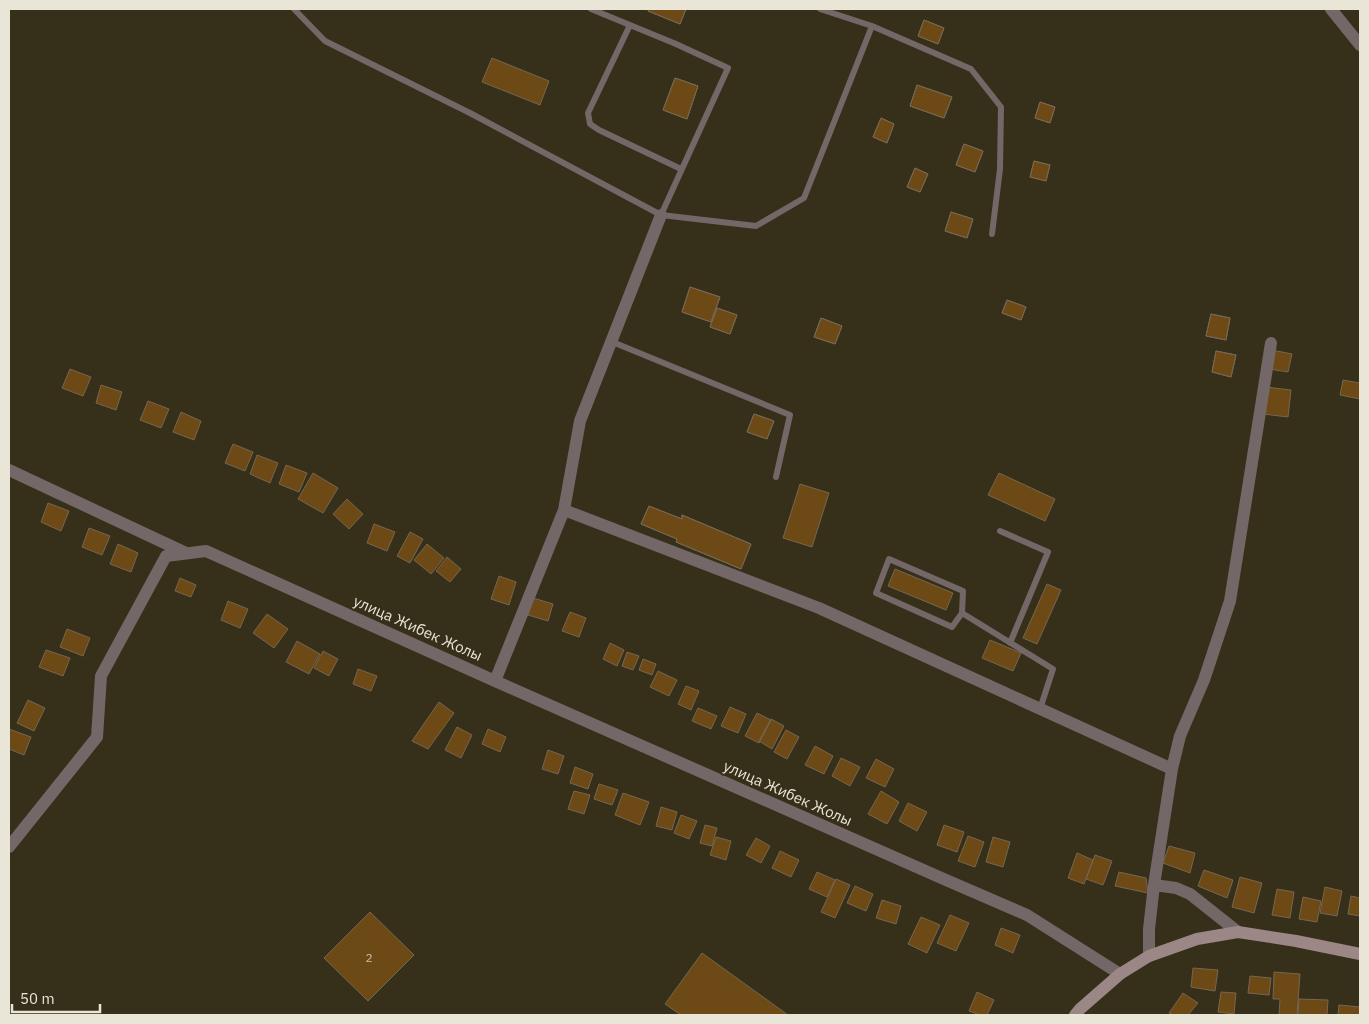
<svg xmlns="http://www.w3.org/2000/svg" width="1369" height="1024" viewBox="0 0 1369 1024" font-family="'IBM Plex Sans',sans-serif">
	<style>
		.building { fill: #6d4a15; stroke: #766652 }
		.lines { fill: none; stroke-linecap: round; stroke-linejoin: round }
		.service { stroke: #746767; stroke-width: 6 }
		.minor { stroke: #746767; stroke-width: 12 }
		.secondary { stroke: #9b8785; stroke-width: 12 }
		.labels { text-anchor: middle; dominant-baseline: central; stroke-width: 4.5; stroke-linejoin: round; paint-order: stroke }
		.number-label { font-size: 12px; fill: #cabea6 }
		.street-label { font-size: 15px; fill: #e9e5d7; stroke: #362f19 }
	</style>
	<rect width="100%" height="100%" fill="#362f19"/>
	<path class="building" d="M649,9H686L680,24L648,11Z
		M649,9H686L680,24L648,11Z
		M924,20L944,28L938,44L918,36Z
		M924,20L944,28L938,44L918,36Z
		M492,58L549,81L540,105L482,82Z
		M675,78L698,86L687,119L663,110Z
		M675,78L698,86L687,119L663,110Z
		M917,85L952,97L944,118L910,106Z
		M917,85L952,97L944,118L910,106Z
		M1040,102L1055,107L1050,123L1035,118Z
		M1040,102L1055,107L1050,123L1035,118Z
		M881,118L894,124L887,143L873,137Z
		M881,118L894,124L887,143L873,137Z
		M964,144L983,151L975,172L956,165Z
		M964,144L983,151L975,172L956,165Z
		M1034,161L1050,165L1046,181L1030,177Z
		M1034,161L1050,165L1046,181L1030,177Z
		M915,168L928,174L920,192L907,187Z
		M915,168L928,174L920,192L907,187Z
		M951,212L973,219L967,238L945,231Z
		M951,212L973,219L967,238L945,231Z
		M690,287L720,297L711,322L682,312Z
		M690,287L720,297L711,322L682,312Z
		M1007,300L1026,307L1021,320L1002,313Z
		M1007,300L1026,307L1021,320L1002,313Z
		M717,308L737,315L730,334L710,327Z
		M717,308L737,315L730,334L710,327Z
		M1211,314L1230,318L1226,340L1206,336Z
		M1211,314L1230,318L1226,340L1206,336Z
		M821,318L842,326L835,344L814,337Z
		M821,318L842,326L835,344L814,337Z
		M1272,350L1292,354L1288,372L1269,369Z
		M1216,351L1236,355L1231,377L1212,372Z
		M1216,351L1236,355L1231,377L1212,372Z
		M70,369L91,377L83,396L62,388Z
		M1343,380L1360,383V399L1340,395Z
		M101,385L122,392L116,410L96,403Z
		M1266,387L1291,390L1288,417L1263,414Z
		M148,401L169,409L161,428L140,420Z
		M181,412L201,421L194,440L173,432Z
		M754,414L774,421L767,439L747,432Z
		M754,414L774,421L767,439L747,432Z
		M233,444L253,452L245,471L225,463Z
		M257,455L278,463L270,483L250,474Z
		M286,465L307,473L299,492L279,484Z
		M313,473L338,488L323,513L298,499Z
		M999,473L1055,499L1045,521L988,495Z
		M800,484L829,493L812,547L783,538Z
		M347,499L363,514L349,529L333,514Z
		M48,503L69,511L61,531L41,522Z
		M649,506L682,519V515L751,544L741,569L676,542L677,539L641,524Z
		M649,506L682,519V515L751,544L741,569L676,542L677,539L641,524Z
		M374,524L395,532L387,551L367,543Z
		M89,528L110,536L102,555L82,547Z
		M410,532L423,539L410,563L397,556Z
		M118,544L138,553L131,572L110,564Z
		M427,544L444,558L431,574L414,560Z
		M447,557L461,569L450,582L436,571Z
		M895,569L953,593L946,610L888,586Z
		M499,576L516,582L509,605L491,599Z
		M180,578L196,585L191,597L175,591Z
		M1047,584L1061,590L1037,644L1023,638Z
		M533,598L553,604L548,621L528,615Z
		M228,601L248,609L240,628L221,620Z
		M570,612L586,618L579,637L562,631Z
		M267,614L288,629L274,648L253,633Z
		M67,629L90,638L83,656L60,647Z
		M990,640L1021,653L1013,671L982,658Z
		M297,641L320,654L309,674L286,662Z
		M610,643L624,650L617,666L603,659Z
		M46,650L70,658L63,676L39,667Z
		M323,651L338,659L329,676L314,668Z
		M627,652L639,656L633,670L622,666Z
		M643,659L656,664L652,675L639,670Z
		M358,669L377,676L371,691L353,684Z
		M658,671L677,680L669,696L650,687Z
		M686,686L699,691L691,710L678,704Z
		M28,700L45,708L34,731L17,723Z
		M439,702L454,713L428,749L412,741Z
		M730,707L746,714L738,733L721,726Z
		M698,708L717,716L711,729L692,721Z
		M757,713L771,720L759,743L745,736Z
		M771,719L784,726L772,749L759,741Z
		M457,727L472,735L461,758L445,750Z
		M9,729L31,737L24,755L9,749Z
		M488,729L506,737L500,752L482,744Z
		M786,730L799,737L787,759L774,752Z
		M815,746L833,756L824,774L805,765Z
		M548,750L564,756L558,774L542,769Z
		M841,758L860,767L850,786L832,776Z
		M876,759L894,769L885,787L866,778Z
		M575,767L593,774L588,789L570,783Z
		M599,784L618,790L612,805L594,799Z
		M574,791L590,795L584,814L568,809Z
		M881,791L899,802L887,824L868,814Z
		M623,793L649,802L640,825L615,815Z
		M908,803L927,812L917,831L899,821Z
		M661,807L677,812L672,830L656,826Z
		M681,815L697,821L689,839L674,833Z
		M705,825L717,828L712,846L700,843Z
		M944,825L964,832L957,852L937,845Z
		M968,836L984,842L975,867L958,861Z
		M716,837L731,841L726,860L710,855Z
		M993,837L1010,842L1003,867L986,862Z
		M756,838L770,846L761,863L746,855Z
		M1169,846L1195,853L1190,873L1163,863Z
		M780,851L799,860L791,877L772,868Z
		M1077,853L1093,860L1084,884L1068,878Z
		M1095,855L1112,861L1103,885L1086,879Z
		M1204,870L1233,880L1227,898L1198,886Z
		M817,872L835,880L827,897L809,889Z
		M1119,872L1146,878L1148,893L1115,886Z
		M1240,877L1262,883L1254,913L1232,907Z
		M836,879L850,885L835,918L821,912Z
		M855,886L873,894L866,911L847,903Z
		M1325,887L1342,891L1337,916L1320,913Z
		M1277,889L1294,892L1290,918L1272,915Z
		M1351,896L1360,898V916L1348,914Z
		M1303,897L1321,901L1317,922L1299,919Z
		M882,900L901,906L896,924L876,918Z
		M370,912L414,955L368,1001L324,958Z
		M950,915L969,923L956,951L937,943Z
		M921,917L940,925L927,953L908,944Z
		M1001,928L1020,935L1013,953L995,945Z
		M702,953L788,1015H681L665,1004Z
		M1193,968L1218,970L1215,991L1191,987Z
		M1274,972L1300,974L1297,1015H1279L1280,999H1273Z
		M1250,976L1271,978L1269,995L1248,993Z
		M977,992L994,1000L987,1015H980L969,1011Z
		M1221,992L1236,993L1234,1014L1218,1012Z
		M1183,993L1198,1003L1188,1015H1173L1169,1013Z
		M1299,999L1328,1000L1327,1015H1298Z
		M1339,1005L1360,1007V1015H1338Z"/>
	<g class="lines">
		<path class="service" d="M294,9L325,41L470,113L661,215L756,226L804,198L872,26
			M591,9L676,44L728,68L661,215
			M820,9L872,26L971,69L1001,107L1000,169L992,234
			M630,25L588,113L590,124L599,130L681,169
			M610,341L790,415L776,477
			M1000,531L1048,552L1010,643
			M962,613L952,627L876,593L889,559L963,591L962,613L1053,669L1040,709"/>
		<path class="minor" d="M1331,9L1360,45
			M9,470L186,553
			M564,510L819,608L1172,769
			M495,681L564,510L580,421L661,215
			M9,847L97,737L101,676L166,556L206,551L495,681L946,880L1027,915L1120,974
			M1154,885L1176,888L1190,894L1238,932
			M1149,956V929L1154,885L1172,769L1180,736L1204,680L1230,601L1271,343"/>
		<path class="secondary" d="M1075,1015L1080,1009L1120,974L1149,956L1197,939L1238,932L1296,941L1360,954"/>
	</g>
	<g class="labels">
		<g class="number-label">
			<text x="369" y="957">2</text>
		</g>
		<g class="street-label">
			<text transform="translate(418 628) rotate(24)">улица Жибек Жолы</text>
			<text transform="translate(788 793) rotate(24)">улица Жибек Жолы</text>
		</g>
	</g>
	<rect width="1369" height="1024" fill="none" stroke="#e9e5d7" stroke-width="20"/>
	<path d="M12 1004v8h88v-8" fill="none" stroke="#e9e5d7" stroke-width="2.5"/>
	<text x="20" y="1004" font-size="15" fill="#e9e5d7" stroke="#362f19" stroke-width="4" paint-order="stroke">50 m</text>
</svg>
